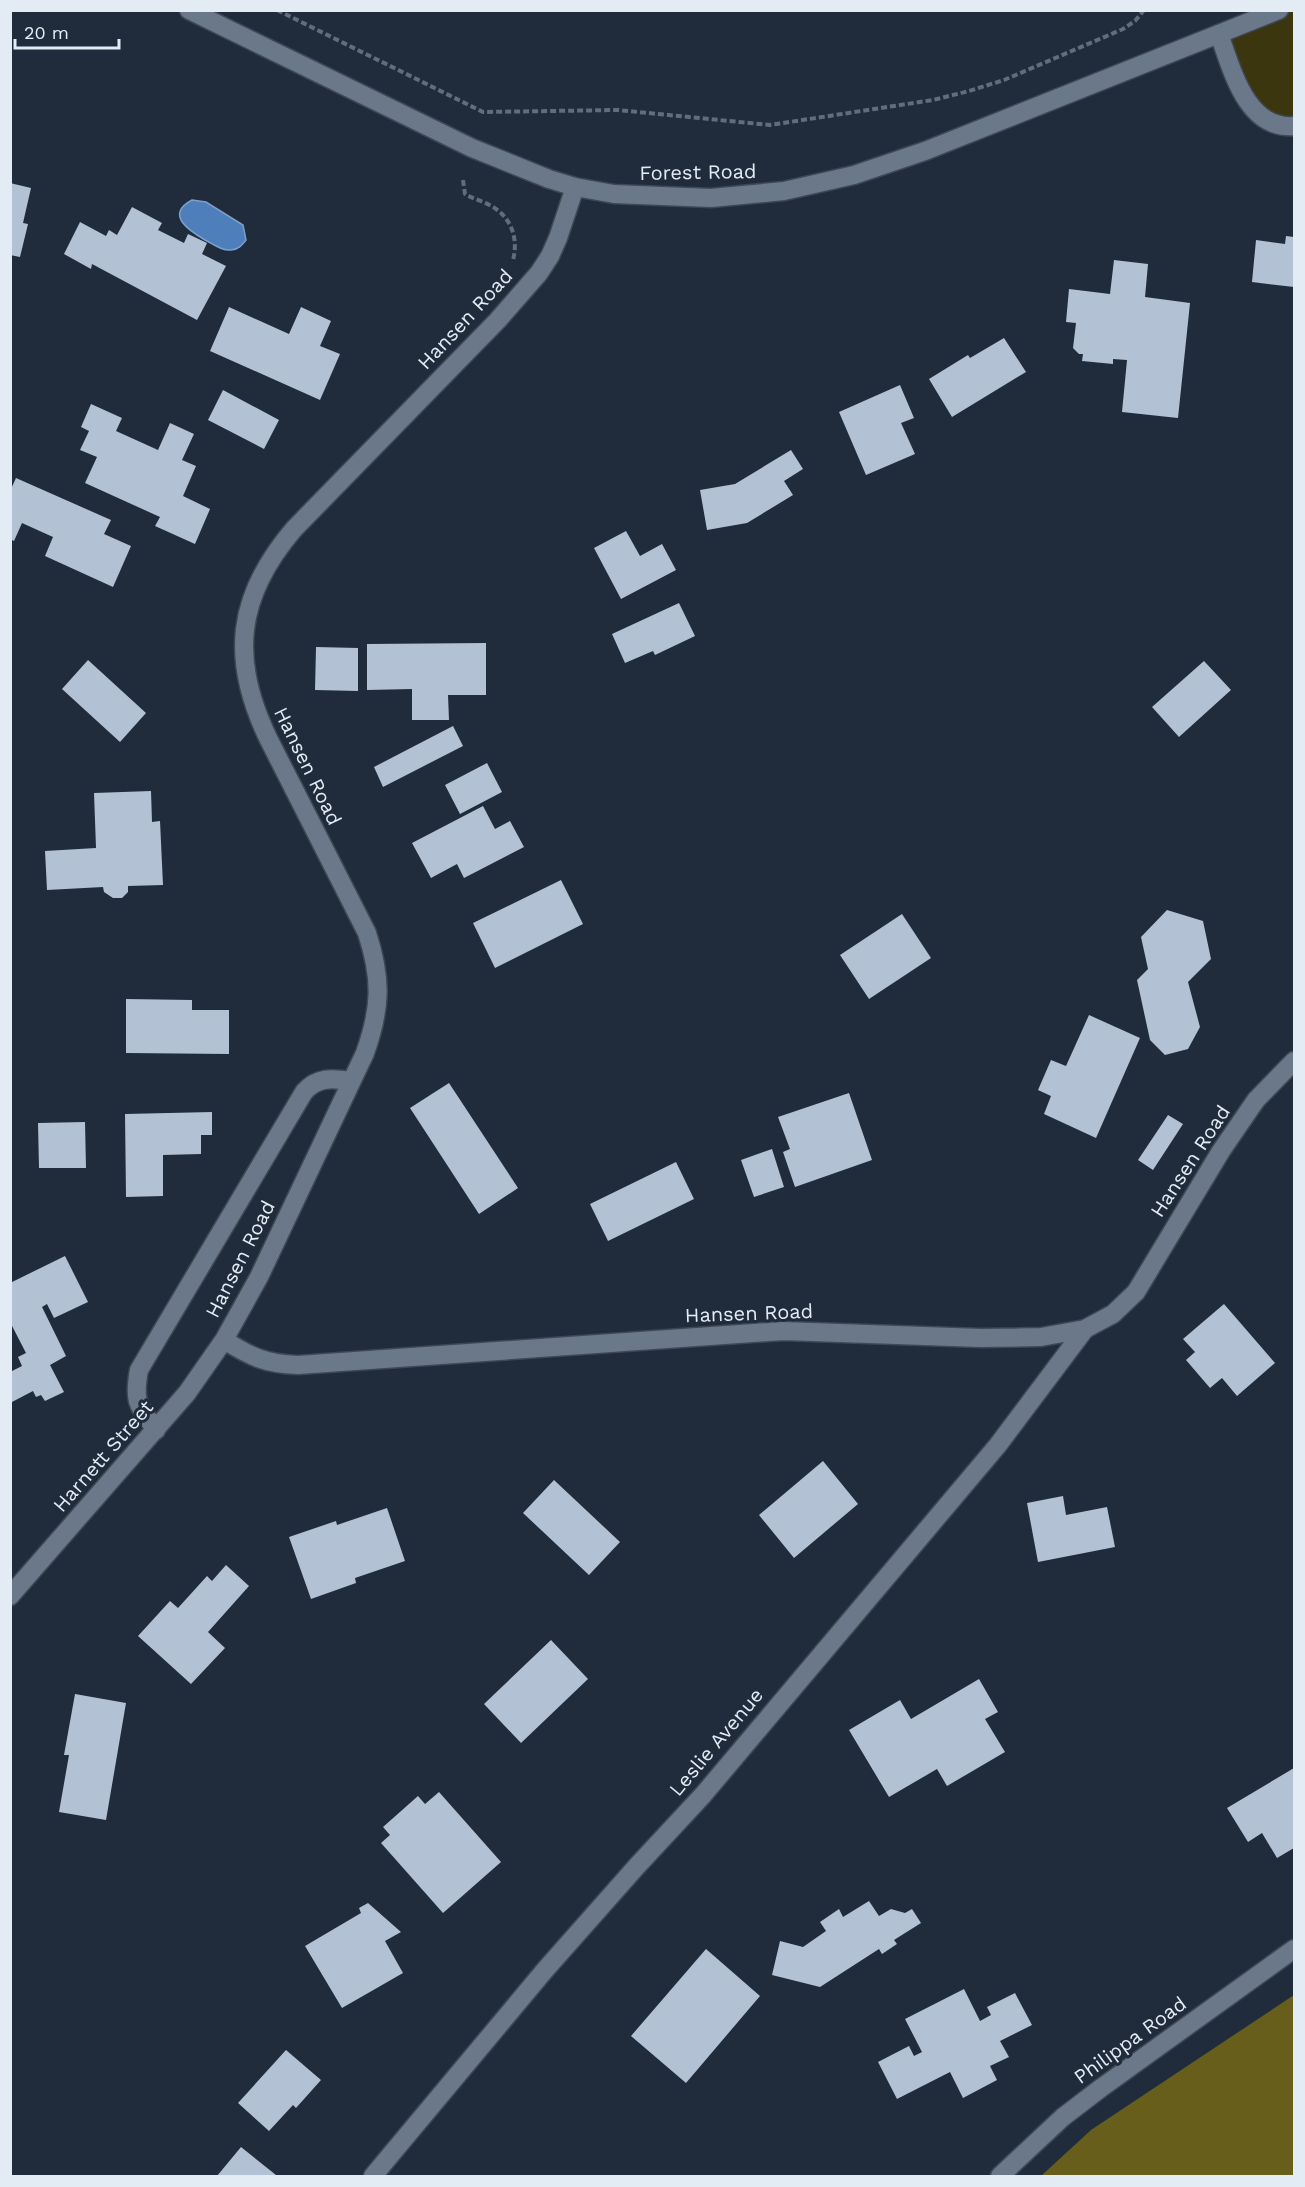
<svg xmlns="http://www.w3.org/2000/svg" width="1305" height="2187" viewBox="0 0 1305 2187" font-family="'Work Sans',sans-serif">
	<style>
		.green { fill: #3c360e }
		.forest { fill: #675e1c }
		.water { fill: #4e7fbb; stroke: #7b9fcc; stroke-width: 1.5 }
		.building { fill: #b3c1d4 }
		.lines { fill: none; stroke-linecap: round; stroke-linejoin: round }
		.lane-casing { stroke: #3e4854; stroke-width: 21 }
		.street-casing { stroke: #3e4854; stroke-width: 21 }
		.secondary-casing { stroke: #3e4854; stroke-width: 21 }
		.path { stroke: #626c7a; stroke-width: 4; stroke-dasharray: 6 3; stroke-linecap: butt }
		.lane { stroke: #6a7889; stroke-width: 18 }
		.street { stroke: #6a7889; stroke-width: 18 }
		.secondary { stroke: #6a7889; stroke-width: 18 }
		.labels { text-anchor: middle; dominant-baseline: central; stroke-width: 6; stroke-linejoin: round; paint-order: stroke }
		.street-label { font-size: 20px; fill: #e3ebf5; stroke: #202c3b }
	</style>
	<rect width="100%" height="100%" fill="#202c3b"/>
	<path class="green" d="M1279,11H1294V126L1266,120L1219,34Z"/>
	<path class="forest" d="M1294,1995V2176H1041L1091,2130Z"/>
	<path class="water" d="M192,200L206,202L243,225L246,240C242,245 238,250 231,250C222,251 213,244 205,240C190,231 164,215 192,200Z"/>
	<path class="building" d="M10,183L31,188L23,223L28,224L20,257L10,255Z
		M132,207L162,223L158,230L184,243L188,234L207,243L202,254L226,266L197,320L92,264L91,269L64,254L80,222L106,236L109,230L117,235Z
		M1286,236L1294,237V287L1252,282L1256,240L1285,244Z
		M1114,260L1148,264L1145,297L1190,303L1178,418L1122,412L1127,360L1113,359V364L1082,361L1083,354H1079L1073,348L1076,323L1066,322L1069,289L1110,294Z
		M229,307L289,334L301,307L331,321L320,346L340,354L320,400L210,351Z
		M1004,338L1026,372L952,417L929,379L968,355L970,358Z
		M900,385L914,418L901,423L915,454L866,475L839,412Z
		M223,390L279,420L264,449L208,420Z
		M91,404L122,418L116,431L158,450L170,423L194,434L182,460L196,466L183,496L210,509L195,544L155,526L160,517L85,483L97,457L80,450L89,431L81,427Z
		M791,450L803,469L784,481L793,495L747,523L707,530L700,490L735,484Z
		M16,478L111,520L104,534L131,546L113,587L45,556L53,537L22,523L14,541L10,539V491Z
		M626,531L640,556L662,544L676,570L621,599L594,548Z
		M679,603L695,636L655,655L653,651L625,663L612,634Z
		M486,643V695H448L449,720H412V689L367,690V644Z
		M316,647L358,648V691L315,690Z
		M88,660L146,713L120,742L62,689Z
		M1204,661L1231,690L1179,737L1152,707Z
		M453,726L463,746L383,787L374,767Z
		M487,763L502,792L460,814L445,785Z
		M151,791L152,822L160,821L163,885L128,886V892L122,898H113L104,892L103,887L47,890L45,851L96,848L94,793Z
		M483,806L495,829L510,821L524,847L464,878L457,864L431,878L412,843Z
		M561,880L583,924L495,968L473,923Z
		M1167,910L1203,921L1211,959L1188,982L1200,1027L1188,1049L1165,1055L1150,1040L1137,980L1148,969L1141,937Z
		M902,914L931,958L869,999L840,955Z
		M126,999L192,1000V1010H229V1054L126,1053Z
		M1089,1015L1140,1038L1096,1138L1044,1114L1051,1096L1038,1090L1051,1060L1066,1066Z
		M449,1083L518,1188L479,1214L410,1108Z
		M849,1093L872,1160L795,1187L783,1152L790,1149L778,1117Z
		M212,1112V1135H201V1154L163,1155V1196L126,1197L125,1114Z
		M1168,1115L1183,1124L1153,1170L1138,1160Z
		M85,1122L86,1168H39L38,1123Z
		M772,1149L784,1187L754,1197L741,1160Z
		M676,1162L694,1199L608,1241L590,1204Z
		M65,1256L88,1302L54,1318L47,1304L42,1307L66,1356L50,1365L64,1392L45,1401L41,1395L36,1397L33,1391L12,1402L10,1372L22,1366L18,1357L26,1353L10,1322V1283Z
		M1224,1304L1275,1363L1237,1396L1222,1378L1210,1388L1186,1360L1195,1352L1183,1339Z
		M823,1461L858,1504L794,1558L759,1515Z
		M554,1480L620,1542L589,1575L523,1513Z
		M1063,1496L1066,1515L1107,1507L1115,1547L1038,1562L1027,1503Z
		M387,1508L405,1561L355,1578L356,1583L311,1599L289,1537L336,1521L337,1525Z
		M226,1565L249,1586L208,1632L225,1648L191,1684L138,1636L170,1601L178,1608L207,1576L212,1581Z
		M551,1640L588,1679L521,1743L484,1704Z
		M979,1679L998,1712L985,1719L1005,1752L947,1786L937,1769L889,1797L849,1730L900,1700L911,1719Z
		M75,1694L126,1703L106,1820L59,1812L69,1755H64Z
		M1294,1768V1848L1277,1858L1262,1833L1248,1842L1227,1808Z
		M439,1792L501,1862L443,1913L381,1843L390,1835L383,1827L418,1796L425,1804Z
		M869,1901L879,1916L891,1909L905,1913L912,1909L921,1923L894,1940L897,1944L882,1954L879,1949L820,1987L772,1975L780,1941L803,1947L826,1931L820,1922L839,1909L843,1917Z
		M368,1903L401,1932L385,1941L403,1973L342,2008L305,1946L361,1913L359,1908Z
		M706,1949L760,1996L686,2083L631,2036Z
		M964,1989L980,2021L991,2015L987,2007L1015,1993L1032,2025L1000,2041L1009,2057L990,2066L997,2080L963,2098L950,2072L897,2099L878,2062L909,2046L914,2056L922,2052L905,2019Z
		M286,2050L321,2080L296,2108L293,2105L269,2131L238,2103Z
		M241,2147L276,2175L274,2176H217Z"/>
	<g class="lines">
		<defs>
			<path id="lane" d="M156,1430C138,1405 133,1402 139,1370L304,1092C317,1077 332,1078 350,1081"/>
			<path id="street" d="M1219,34C1232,69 1246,130 1294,126
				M224,1340C251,1357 266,1364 298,1365L783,1331L981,1338L1041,1337L1085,1329L1113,1314L1136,1292L1221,1151L1256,1100L1294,1061
				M10,1596L187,1393L224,1340L259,1277L365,1053C381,1008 382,979 367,933L268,738C230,659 236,597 294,529L498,320L539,273L550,256L558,238L575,187
				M373,2176L545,1970L637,1866L703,1795L998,1445L1085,1329
				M1000,2176L1063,2117L1101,2088L1294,1949"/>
			<path id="secondary" d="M189,10L472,148L549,179L575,187L614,194L711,198L784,191L854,175L925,151L1279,10"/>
		</defs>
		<use href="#lane" class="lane-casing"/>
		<use href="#street" class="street-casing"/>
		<use href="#secondary" class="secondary-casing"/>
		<path class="path" d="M277,10L483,112L618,110L770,125L933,100L969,91L1004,80L1123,29L1135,21L1144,10
			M463,180L465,194C475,200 487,202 496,209C513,221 518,241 513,260"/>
		<use href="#lane" class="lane"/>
		<use href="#street" class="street"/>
		<use href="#secondary" class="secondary"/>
	</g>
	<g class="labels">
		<g class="street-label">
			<text transform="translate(698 172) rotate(-1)">Forest Road</text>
			<text transform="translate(465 319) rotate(-47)">Hansen Road</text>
			<text transform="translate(308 766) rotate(64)">Hansen Road</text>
			<text transform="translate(1190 1161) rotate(-57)">Hansen Road</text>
			<text transform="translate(240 1259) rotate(-63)">Hansen Road</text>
			<text transform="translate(749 1313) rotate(-2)">Hansen Road</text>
			<text transform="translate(103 1456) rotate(-49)">Harnett Street</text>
			<text transform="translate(716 1742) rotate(-50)">Leslie Avenue</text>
			<text transform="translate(1130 2040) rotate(-36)">Philippa Road</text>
		</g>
	</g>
	<rect width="1305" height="2187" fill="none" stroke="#e3ebf5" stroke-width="24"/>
	<path d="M15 39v9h104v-9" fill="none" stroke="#e3ebf5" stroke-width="3"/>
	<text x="24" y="39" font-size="18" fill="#e3ebf5" stroke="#202c3b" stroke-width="4.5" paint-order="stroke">20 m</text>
</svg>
